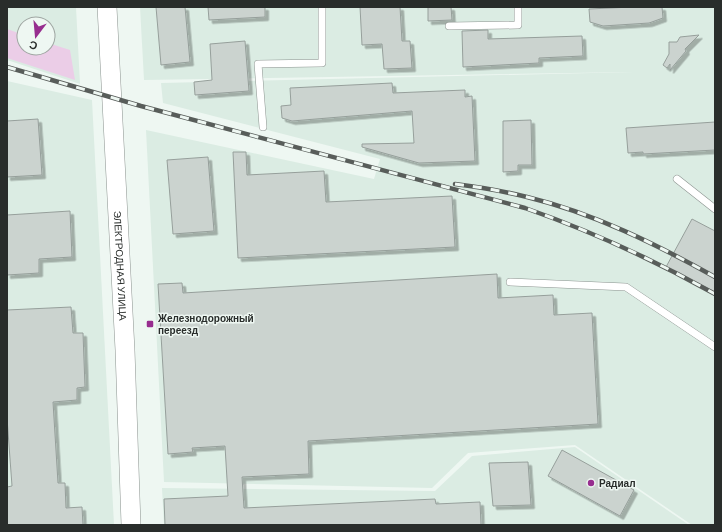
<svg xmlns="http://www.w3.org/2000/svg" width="722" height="532" viewBox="0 0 722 532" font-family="Barlow,sans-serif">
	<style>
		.built { fill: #dbece3; fill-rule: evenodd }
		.green { fill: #ebcde7 }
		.building { fill: #cbd3cf; stroke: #969f9b; filter: url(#shadow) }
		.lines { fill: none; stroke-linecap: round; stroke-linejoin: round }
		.service-casing { stroke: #8b938f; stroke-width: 8 }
		.tertiary-casing { stroke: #8b938f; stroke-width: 20 }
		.service { stroke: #fff; stroke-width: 7 }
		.tertiary { stroke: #fff; stroke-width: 19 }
		.rail-casing { stroke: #585d5a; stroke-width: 4.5 }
		.rail { stroke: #eef7f2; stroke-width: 3; stroke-dasharray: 9; stroke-linecap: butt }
		.poi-dot { fill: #972d8f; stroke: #eef7f2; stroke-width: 1.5 }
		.labels { text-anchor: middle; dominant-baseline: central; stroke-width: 3; stroke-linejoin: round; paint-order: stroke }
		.street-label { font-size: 10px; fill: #292d2b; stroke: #eef7f2 }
		.poi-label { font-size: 10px; font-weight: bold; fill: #292d2b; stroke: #eef7f2; text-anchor: start }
	</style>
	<defs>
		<filter id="shadow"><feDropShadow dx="3.5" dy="3.5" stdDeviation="0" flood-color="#0004"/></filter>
	</defs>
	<rect width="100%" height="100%" fill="#eef7f2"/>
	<path class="built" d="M7,7H76L80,84L7,60ZM24,24H48V48H24Z
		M140,7H715V525H692L575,445L468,453L432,488L164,482L146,130L374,179L380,159L163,103L161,83L633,72L144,80Z
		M7,81L92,100L114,525H7Z
		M575,447L689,525H164L162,488L435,491L472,456Z"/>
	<path class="green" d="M7,29L24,35V48H48V43L70,50L75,80L7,58Z"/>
	<path class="building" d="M156,7H185L190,62L161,65Z
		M208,7H265V17L209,20Z
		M360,7H400L402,41H410L412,68L384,69L382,44L362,45Z
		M428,7H451L452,20L428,21Z
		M632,7H662L663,18L649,23L603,26L590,22L589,9Z
		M488,30V39L582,36L583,56L539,58V63L463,67L462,31Z
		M699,35L685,49L686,51L670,70V64L667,68L663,65L669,54V42H677L680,37Z
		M245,41L249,91L195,95L194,82L212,80L210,44Z
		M392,83L393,93L465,90V97L472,96L475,161L419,163L362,147V144L414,143L412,111L292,121L282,118L281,106L291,105L290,88Z
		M38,119L42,175L7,177V121Z
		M531,120L532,165H518V171L503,172V121Z
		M715,122V150L643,154V152L628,153L626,128Z
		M233,152H246L247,175L324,171L326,202L452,196L455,247L238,258Z
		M208,157L214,231L173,234L167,160Z
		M70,211L72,257L39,259V273L7,275V215Z
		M692,219L715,231V292L666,267Z
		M497,274L498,298L553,295L554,315L592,313L598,424L308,441L309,474L242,477L244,508L435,499L436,504L480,502L481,525H165L164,499L228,496L225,446L192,448L193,452L168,454L158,284L182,283L183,293Z
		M71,307L73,333H83L85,387L77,388V400L53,402L58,483H65L66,508L82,507L83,525H7V487L12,486L7,418V310Z
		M562,450L634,490L620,516L548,476Z
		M528,462L531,505L493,506L489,463Z"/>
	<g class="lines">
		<defs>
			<path id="service" d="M449,26L518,25V7
				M263,127L258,64L322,63V7
				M677,179L715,209
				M510,282L626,287L715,347"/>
			<g id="tertiary">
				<path id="s1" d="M107,7L125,350L131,525"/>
			</g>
		</defs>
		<use href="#service" class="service-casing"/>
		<use href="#tertiary" class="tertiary-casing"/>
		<use href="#service" class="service"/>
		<use href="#tertiary" class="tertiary"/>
		<defs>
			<path id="rail" d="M7,67L141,106L525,208C591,231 654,260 715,294
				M455,184C479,187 503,191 527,197C593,213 656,244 715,277"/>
		</defs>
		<use href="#rail" class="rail-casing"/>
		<use href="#rail" class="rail"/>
	</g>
	<g class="poi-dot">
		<rect x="146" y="320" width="8" height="8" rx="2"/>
		<circle cx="591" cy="483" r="4"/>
	</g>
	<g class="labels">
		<g class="street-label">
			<text stroke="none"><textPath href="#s1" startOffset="259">ЭЛЕКТРОДНАЯ УЛИЦА</textPath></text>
		</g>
		<g class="poi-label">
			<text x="158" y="318">Железнодорожный<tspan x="158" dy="12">переезд</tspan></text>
			<text x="599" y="483">Радиал</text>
		</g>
	</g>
	<rect width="722" height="532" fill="none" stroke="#292d2b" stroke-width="16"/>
	<g transform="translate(36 36) rotate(196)"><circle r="19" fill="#eef7f2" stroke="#9fa6a2"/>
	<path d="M0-3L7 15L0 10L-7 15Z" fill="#972d8f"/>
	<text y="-6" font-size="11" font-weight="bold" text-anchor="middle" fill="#292d2b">С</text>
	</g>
</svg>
